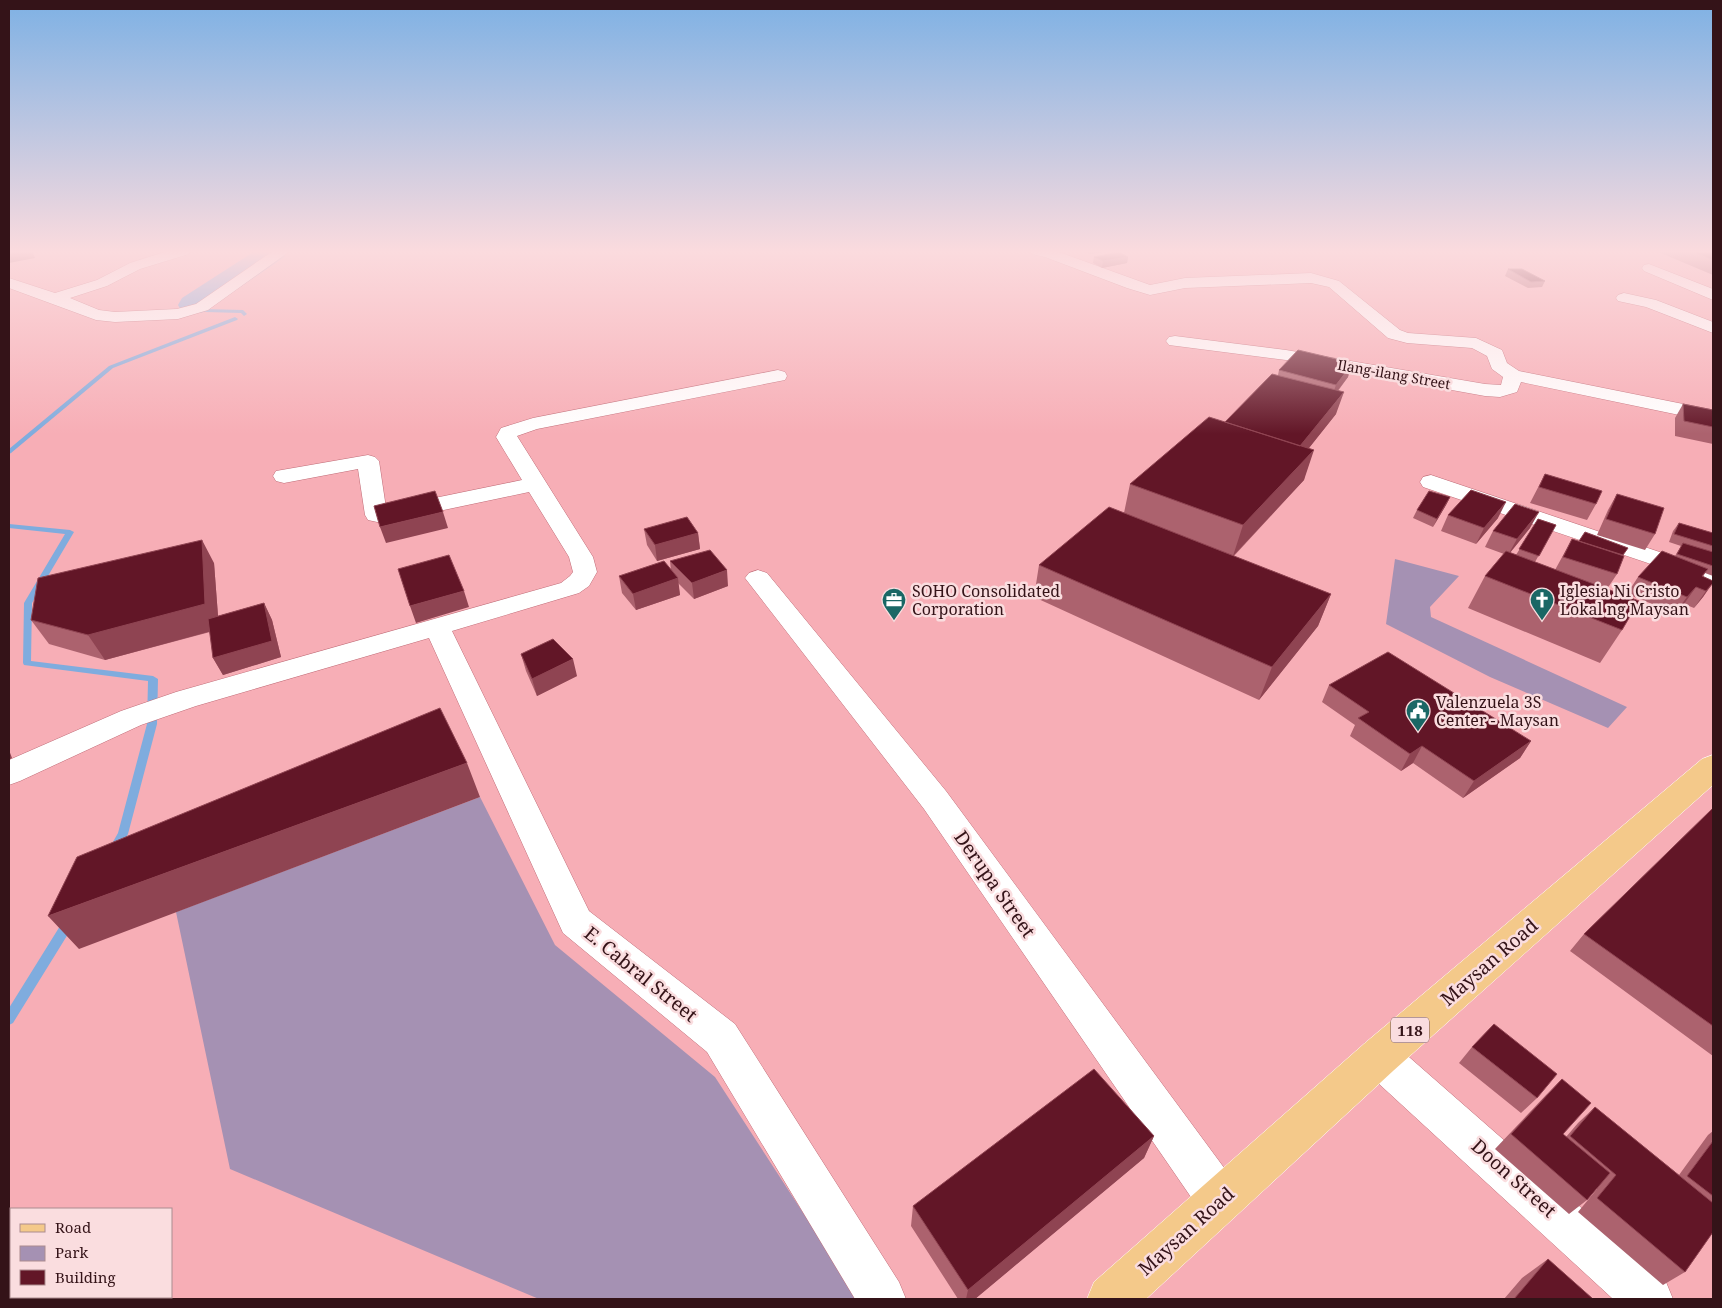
<svg xmlns="http://www.w3.org/2000/svg" width="1722" height="1308" viewBox="0 0 1722 1308" font-family="'Noto Serif',serif">
	<style>
		.green { fill: #a591b3 }
		.lines { fill: none; stroke-linecap: round; stroke-linejoin: round }
		.stream { fill: #7facde; fill-rule: evenodd }
		.river { fill: #7facde; fill-rule: evenodd }
		.minor-casing { stroke: #bf6b76; stroke-width: 1 }
		.major-casing { stroke: #fff; stroke-width: 1 }
		.minor { fill: #fff; fill-rule: evenodd }
		.major { fill: #f4c98a; fill-rule: evenodd }
		.wall { fill: #ac626e }
		.shaded-wall { fill: #8f4452 }
		.building { fill: #621627; stroke: #8f4452 }
		.labels { text-anchor: middle; dominant-baseline: central; stroke-width: 5; stroke-linejoin: round; paint-order: stroke }
		.far-street-label { font-size: 14px; fill: #341318; stroke: #fadddf }
		.shield { fill: #fadddf; stroke: #6f5054; stroke-width: 1 }
		.shield-label { font-size: 15px; font-weight: bold; fill: #341318 }
		.poi-label { font-size: 16px; fill: #341318; stroke: #fadddf; text-anchor: start }
		.near-street-label { font-size: 19px; fill: #341318; stroke: #fadddf }
	</style>
	<rect width="100%" height="100%" fill="#f7aeb6"/>
	<path class="green" d="M1395,559L1459,576L1430,607L1431,617L1627,707L1608,728L1490,677L1386,624Z
		M480,797L555,945L715,1077L859,1299H539L230,1169L176,912Z"/>
	<g class="lines">
		<path class="stream" d="M204,309L243,310L247,314L244,316L241,313L206,312L204,311Z
			M235,317L238,319L237,320L113,368L11,453L9,454V449L109,366Z
			M9,524L70,530L74,532L32,603L31,661L153,676L158,679L157,724L128,834L118,852L114,853L110,852L109,849L118,833L147,724L148,681L24,665L23,663L24,603L65,534L9,528Z
			M69,917L73,918L75,922L73,926L13,1023L9,1025V1008L65,918Z"/>
		<path class="river" d="M255,251H288L284,257L204,312L193,314L182,312L178,305L182,298Z"/>
		<defs>
			<path id="minor" d="M168,251H191L189,254L140,269L107,286L70,298L99,310L115,312L177,309L196,304L273,251H290L208,310L178,319L115,322L96,320L9,288V278L55,293L97,280L130,263Z
				M1030,251H1056L1150,285L1185,278L1311,273L1339,281L1400,330L1408,333L1476,338L1502,350L1507,363L1519,371L1713,410V422L1521,382L1517,392L1500,397L1485,396L1286,360L1169,345L1166,341L1169,337L1175,336L1286,350L1485,384L1501,385L1503,377L1492,369L1487,356L1472,348L1407,343L1388,338L1329,287L1311,283L1185,288L1150,295L1127,288L1045,257L1032,254Z
				M1649,264L1713,289V300L1644,271L1642,268L1644,265Z
				M1624,293L1656,300L1713,322V333L1646,307L1618,301L1616,298L1618,295Z
				M778,370L785,372L787,376L785,380L537,429L517,436L593,557L597,572L589,586L579,593L452,631L589,911L735,1024L899,1282L906,1299H855L707,1052L563,933L429,638L196,706L141,725L20,781L9,785V760L121,711L176,692L561,583L570,576L573,572L569,557L529,492L382,523L368,520L365,515L358,469L284,483L276,481L273,476L276,471L368,455L375,457L379,461L386,508L522,480L496,437L501,428L533,418Z
				M1431,475L1713,570V585L1423,487L1420,482L1423,477Z
				M758,570L767,573L946,791L1236,1184L1243,1200L1236,1216L1220,1223L1204,1216L924,809L745,578L749,573Z
				M1379,1037L1393,1043L1666,1282L1673,1299H1613L1365,1071L1359,1057L1365,1043Z"/>
			<path id="major" d="M1713,755V785L1393,1071L1146,1299H1087L1094,1282L1365,1043L1702,759Z"/>
		</defs>
		<use href="#minor" class="minor-casing"/>
		<use href="#major" class="major-casing"/>
		<use href="#minor" class="minor"/>
		<use href="#major" class="major"/>
	</g>
	<path class="wall" d="M1083,251H1102L1101,252L1090,254Z
		M1656,251H1713V275Z
		M1094,257H1128L1127,263L1102,268L1093,263Z
		M1508,269L1545,281L1542,287L1528,288L1505,276Z
		M1279,370L1348,377L1338,391L1336,414L1309,448L1304,480L1234,556L1331,594L1318,626L1259,700L1034,597L1039,565L1124,513L1130,484L1225,422L1278,375Z
		M1683,404L1713,410V444L1675,436V418Z
		M1545,474L1596,504L1587,520L1530,503Z
		M1617,494L1655,534L1645,550L1597,535L1608,510Z
		M1450,497L1446,505L1433,527L1413,518L1417,510Z
		M1448,515L1498,518L1476,544L1441,531Z
		M1538,519L1556,525L1535,562L1555,570L1572,539L1623,555L1617,574L1607,589L1622,630L1600,663L1468,608L1485,576L1504,554L1485,547L1493,531L1530,528L1510,553L1516,555Z
		M1679,523L1713,533V576L1705,573L1703,577L1713,581L1703,597L1694,608L1684,604L1675,613L1627,594L1638,577L1675,556L1681,546L1669,542L1673,531Z
		M644,529L698,533L700,549L657,561L647,545Z
		M670,561L728,586L694,599L678,583L680,595L636,610L622,593L619,576L671,571Z
		M214,563L218,616L264,603L272,620L281,657L223,675L213,658L210,632L105,660L49,644L31,620Z
		M521,654L577,676L537,696L526,671Z
		M1329,685L1531,741L1520,758L1463,798L1413,763L1401,771L1350,736L1355,725L1322,702Z
		M1713,810V1056L1570,951L1584,934Z
		M1472,1047L1537,1098L1521,1113L1459,1063Z
		M1562,1079L1563,1134L1566,1137L1578,1123L1595,1107L1679,1175L1708,1135L1713,1131V1232L1685,1272L1663,1285L1578,1212L1597,1189L1596,1188L1587,1200L1569,1214L1495,1149L1546,1095Z
		M1154,1136L1144,1158L975,1299H958L911,1226L913,1206Z
		M1548,1259L1593,1299H1504L1522,1278Z"/>
	<path class="shaded-wall" d="M9,251H32L35,258L9,263Z
		M1090,251H1102L1101,252L1090,254Z
		M1128,257L1127,263L1102,268L1103,261Z
		M1353,363L1348,377L1331,399L1336,385Z
		M1344,392L1336,414L1293,468L1300,446Z
		M1314,450L1304,480L1233,556L1243,525Z
		M1450,497L1446,505L1433,527L1437,519Z
		M1506,502L1498,518L1476,544L1484,528Z
		M443,512L448,528L386,543L380,527Z
		M1539,512L1530,528L1508,555L1517,539Z
		M698,533L700,549L657,561L655,545Z
		M202,540L214,563L219,629L105,660L88,635Z
		M727,570L728,586L694,599L692,583Z
		M678,578L680,595L636,610L633,594Z
		M1713,583L1703,597L1694,608L1706,591Z
		M1696,587L1684,604L1675,613L1687,597Z
		M464,591L469,607L416,623L410,606Z
		M1331,594L1318,626L1259,700L1272,667Z
		M264,603L272,620L281,657L223,675L213,658Z
		M573,659L577,676L537,696L532,679Z
		M1531,741L1520,758L1463,798L1474,781Z
		M1422,746L1413,763L1401,771L1410,754Z
		M9,750L12,758L9,760Z
		M467,763L480,797L79,949L48,916Z
		M1154,1136L1144,1158L975,1299H966L968,1290Z"/>
	<path class="building" d="M1691,251H1713V260Z
		M1119,252L1128,257L1103,261L1094,257Z
		M1508,269H1522L1545,281L1531,282Z
		M1298,350L1353,363L1336,385L1279,370Z
		M1272,374L1344,392L1300,446L1225,422Z
		M1683,404L1713,410V427L1684,421Z
		M1209,417L1314,450L1243,525L1130,484Z
		M1545,474L1602,491L1596,504L1539,487Z
		M1471,490L1506,502L1484,528L1448,515Z
		M435,491L443,512L380,527L374,506Z
		M1429,491L1450,497L1437,519L1417,510Z
		M1617,494L1664,508L1655,534L1606,519Z
		M1515,504L1539,512L1517,539L1493,531Z
		M1109,507L1331,594L1272,667L1039,565Z
		M687,517L698,533L655,545L644,529Z
		M1538,519L1556,525L1539,556L1519,549Z
		M1679,523L1713,533V546L1674,534Z
		M1585,532L1628,548L1623,555L1579,541Z
		M1572,539L1624,556L1617,574L1563,557Z
		M202,540L205,604L88,635L31,620L38,578Z
		M1683,543L1713,552V566L1677,554Z
		M710,550L727,570L692,583L670,561Z
		M1506,551L1639,601L1622,630L1485,576Z
		M1662,551L1708,569L1702,576L1713,581V583L1706,591L1696,587L1687,597L1638,577Z
		M449,555L464,591L410,606L398,569Z
		M664,561L678,578L633,594L619,576Z
		M264,603L272,641L213,658L208,619Z
		M553,639L573,659L532,679L521,654Z
		M1388,652L1531,741L1474,781L1422,746L1410,754L1358,718L1369,712L1329,685Z
		M440,708L467,763L48,916L77,857Z
		M1712,809L1713,810V1026L1584,934Z
		M1494,1024L1557,1074L1537,1098L1472,1047Z
		M1094,1069L1154,1136L968,1290L913,1206Z
		M1562,1079L1591,1103L1563,1134L1610,1173L1587,1200L1511,1134Z
		M1595,1107L1713,1203V1232L1685,1272L1597,1198L1616,1175L1570,1136Z
		M1713,1141V1196L1687,1176Z
		M1548,1259L1593,1299H1514Z"/>
	<linearGradient id="sky" x2="0" y2="1"><stop stop-color="#7eb1e4"/><stop offset="0.58" stop-color="#fbdbde"/><stop offset="1" stop-color="#fbdbde" stop-opacity="0"/></linearGradient>
	<rect width="1722" height="434" fill="url(#sky)"/>
	<defs>
		<symbol id="office-pin" viewBox="-11 -11 22 30"><path d="M0 17L-7.5 6A9.5 9.5 0 1 1 7.5 6Z" fill="#1a6765" stroke="#fadddf"/><path d="M-6-3h4V-5.5h4V-3h4V5H-6ZM-1-4.5V-3h2v-1.5ZM-6 0V1H6V0Z" fill="#fff"/></symbol>
		<symbol id="church-pin" viewBox="-11 -11 22 30"><path d="M0 17L-7.5 6A9.5 9.5 0 1 1 7.5 6Z" fill="#1a6765" stroke="#fadddf"/><path d="M-1.2-6h2.4v3.5h3.3v2.4h-3.3V6h-2.4V-.1h-3.3v-2.4h3.3Z" fill="#fff"/></symbol>
		<symbol id="civic-pin" viewBox="-11 -11 22 30"><path d="M0 17L-7.5 6A9.5 9.5 0 1 1 7.5 6Z" fill="#1a6765" stroke="#fadddf"/><path d="M-.6-6.5H3V-4.5H.6V-3L4-1V1h2V6H-6V1h2V-1L-.6-3ZM-1.2 2.5V6h2.4V2.5Z" fill="#fff"/></symbol>
	</defs>
	<g fill-rule="evenodd">
		<use href="#office-pin" x="880" y="586" width="28" height="38"/>
		<use href="#church-pin" x="1528" y="586" width="28" height="38"/>
		<use href="#civic-pin" x="1404" y="697" width="28" height="38"/>
	</g>
	<g class="labels">
		<g class="far-street-label">
			<text transform="translate(1394 374) rotate(10)">Ilang-ilang Street</text>
		</g>
		<rect class="shield" x="1391" y="1017.5" width="38" height="25" rx="4"/>
		<g class="shield-label">
			<text x="1410" y="1030">118</text>
		</g>
		<g class="poi-label">
			<text x="912" y="591">SOHO Consolidated<tspan x="912" dy="18">Corporation</tspan></text>
			<text x="1560" y="591">Iglesia Ni Cristo<tspan x="1560" dy="18">Lokal ng Maysan</tspan></text>
			<text x="1436" y="702">Valenzuela 3S<tspan x="1436" dy="18">Center - Maysan</tspan></text>
		</g>
		<g class="near-street-label">
			<text transform="translate(995 884) rotate(55)">Derupa Street</text>
			<text transform="translate(1489 962) rotate(-41)">Maysan Road</text>
			<text transform="translate(641 974) rotate(39)">E. Cabral Street</text>
			<text transform="translate(1514 1178) rotate(42)">Doon Street</text>
			<text transform="translate(1186 1231) rotate(-42)">Maysan Road</text>
		</g>
	</g>
	<rect width="1722" height="1308" fill="none" stroke="#341318" stroke-width="20"/>
	<rect x="10" y="1208" width="162" height="90" fill="#fadddf" stroke="#ab8c8f"/>
	<rect x="20" y="1224" width="25" height="8" fill="#f4c98a" stroke="#ab8c8f"/>
	<text x="55" y="1233" font-size="15" fill="#341318">Road</text>
	<rect x="20" y="1246" width="25" height="15" fill="#a591b3" stroke="#ab8c8f"/>
	<text x="55" y="1258" font-size="15" fill="#341318">Park</text>
	<rect x="20" y="1270" width="25" height="15" fill="#621627" stroke="#ab8c8f"/>
	<text x="55" y="1283" font-size="15" fill="#341318">Building</text>
</svg>
